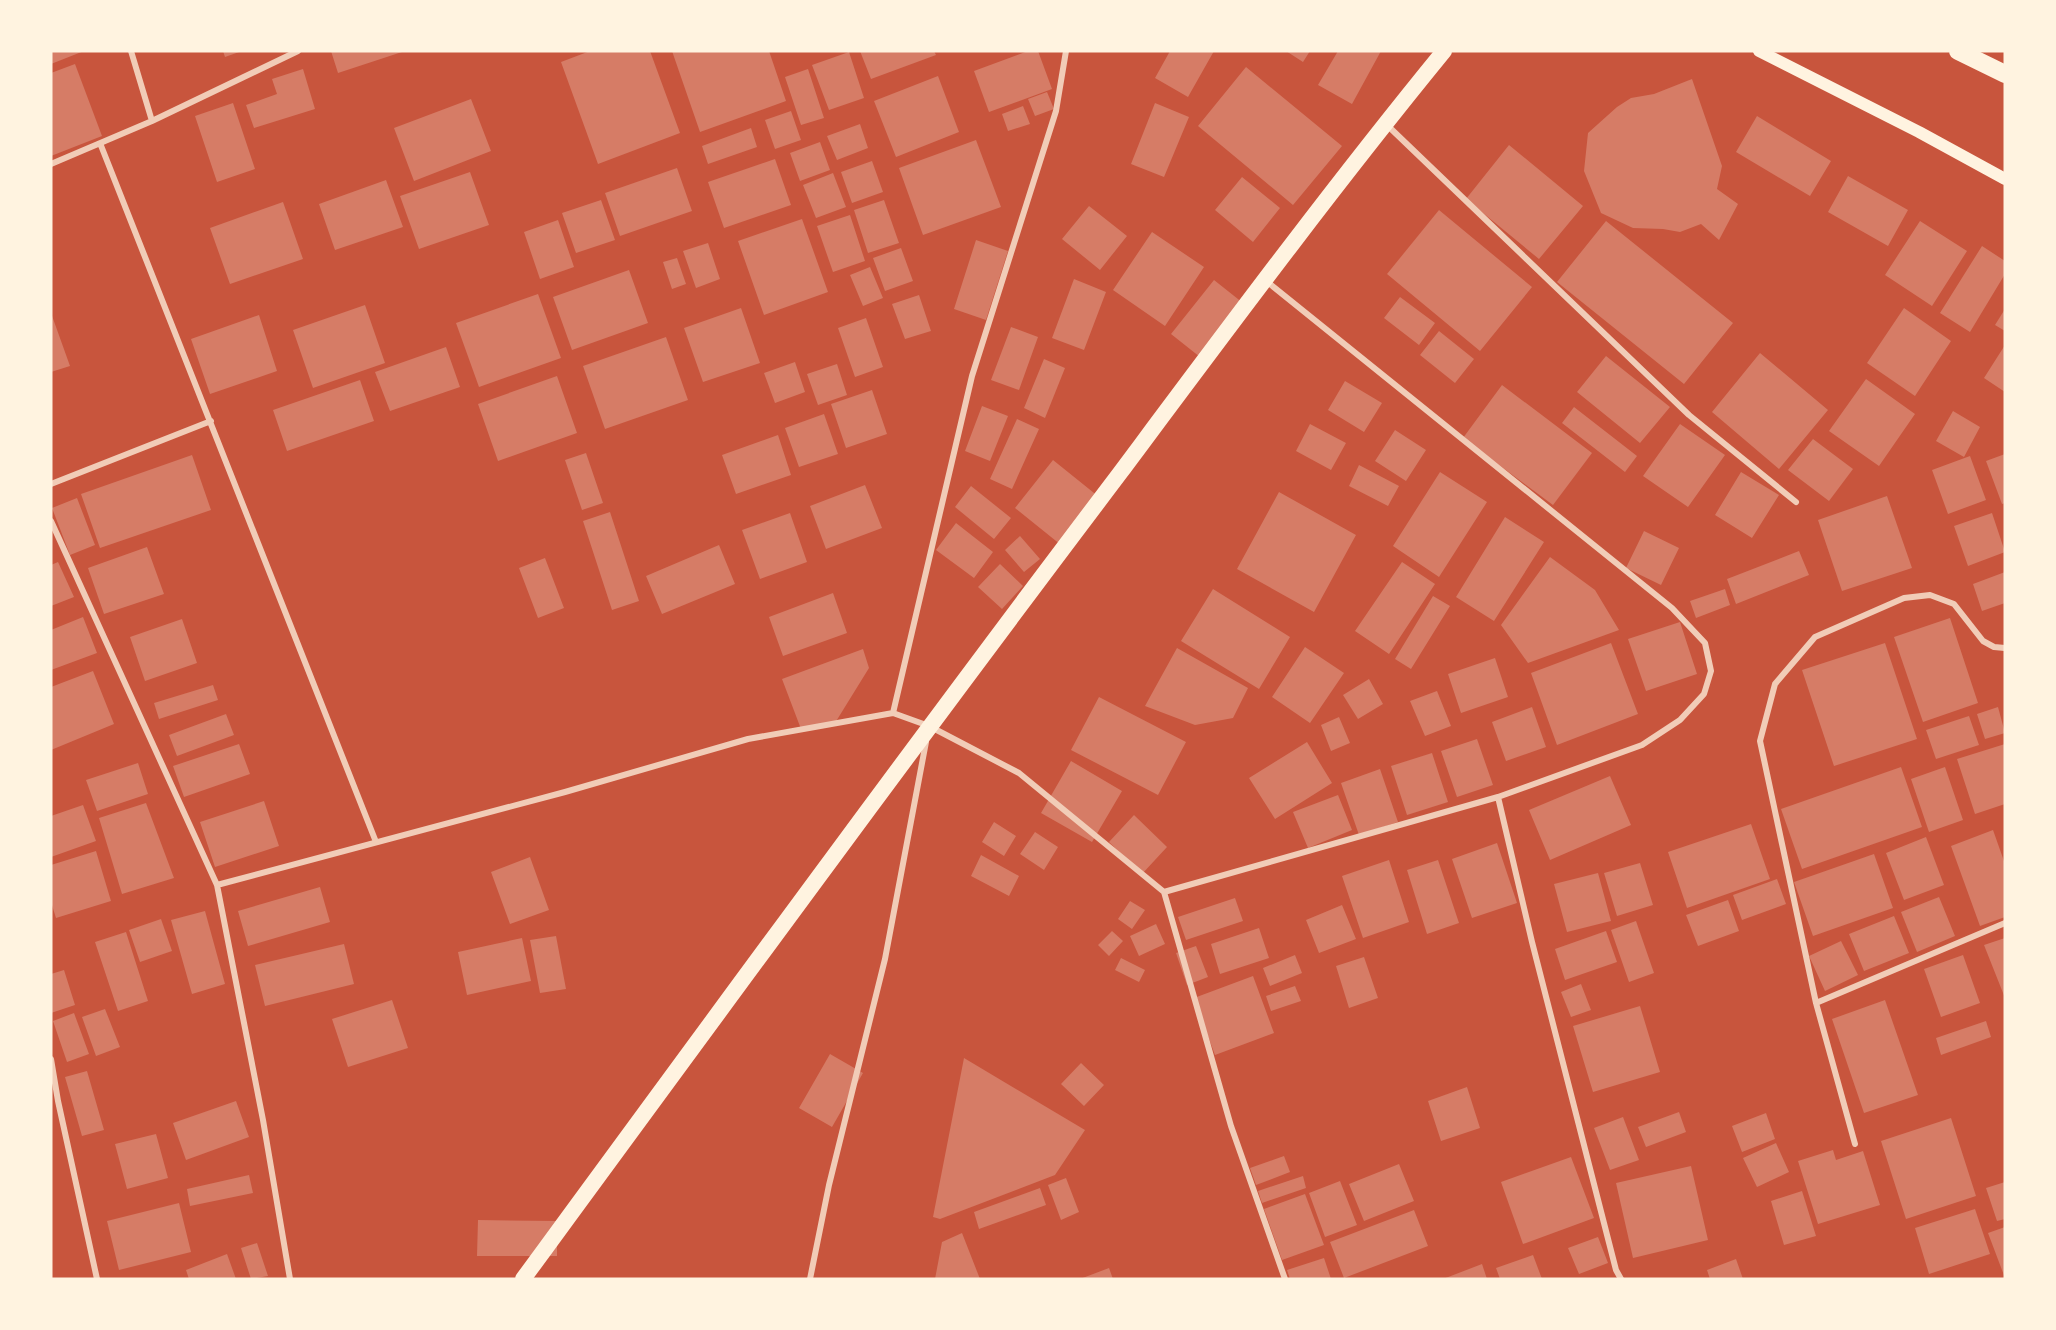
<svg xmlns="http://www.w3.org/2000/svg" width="2056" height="1330" viewBox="0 0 2056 1330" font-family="'Sofia Sans Condensed',sans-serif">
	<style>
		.building { fill: #d67c66 }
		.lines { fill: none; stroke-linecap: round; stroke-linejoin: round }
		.minor { stroke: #f1ccb7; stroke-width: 6 }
		.secondary { stroke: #fff3e0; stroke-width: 12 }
		.trunk { stroke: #fff3e0; stroke-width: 16 }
		.motorway { stroke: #fff3e0; stroke-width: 18 }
	</style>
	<rect width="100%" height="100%" fill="#c8553d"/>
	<path class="building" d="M51,51H84L51,64Z
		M223,51H242L225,57Z
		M331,51H405L338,73Z
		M590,51H650L680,133L598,164L561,62Z
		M672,51H769L786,101L700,132Z
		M860,51H934L936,55L871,79Z
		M1028,51H1038L1052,89L989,112L974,71Z
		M1170,51H1214L1188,97L1155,78Z
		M1286,51H1310L1303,62Z
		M1338,51H1381L1352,104L1318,85Z
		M849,52L864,98L829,110L812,65Z
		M75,64L102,136L51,156V73Z
		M1246,67L1342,146L1293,205L1198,126Z
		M303,69L315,109L254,128L246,105L277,94L272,79Z
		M808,69L824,118L801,125L785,77Z
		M938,76L959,132L896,157L874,101Z
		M1692,79L1722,166L1717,189L1738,204L1719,240L1701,224L1680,232L1663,229L1633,228L1601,213L1584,171L1588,133L1617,107L1631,98L1654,94Z
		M1047,92L1054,109L1035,116L1028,99Z
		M471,99L491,151L414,181L394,128Z
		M233,103L255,169L217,182L195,116Z
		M1155,103L1189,117L1164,177L1131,164Z
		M1023,106L1030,124L1008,131L1002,114Z
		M791,111L801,140L775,149L765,120Z
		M1757,116L1831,161L1810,196L1736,152Z
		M860,124L868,148L837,160L827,136Z
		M751,128L757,147L708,164L702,146Z
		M976,140L1001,207L923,235L899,168Z
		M820,142L830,170L800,181L790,153Z
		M1509,145L1583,206L1539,259L1466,199Z
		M775,159L791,205L724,228L708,182Z
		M872,161L883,192L852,203L841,172Z
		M677,168L692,211L620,236L605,193Z
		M470,172L489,225L419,249L400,196Z
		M833,173L846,207L816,218L803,185Z
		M1848,176L1908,210L1888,246L1828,212Z
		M1242,177L1280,208L1253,242L1215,210Z
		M386,180L403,227L335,250L319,204Z
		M601,200L615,240L576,253L562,213Z
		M884,200L899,243L868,253L854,210Z
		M283,202L303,259L230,284L210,228Z
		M1089,206L1127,236L1100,270L1062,239Z
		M1439,210L1532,287L1480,351L1387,274Z
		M850,215L865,261L833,272L817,226Z
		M802,219L828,292L764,315L738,241Z
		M558,220L574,267L540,279L524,232Z
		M1606,221L1733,323L1684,384L1557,282Z
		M1920,221L1967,251L1932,306L1885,275Z
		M1152,232L1204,267L1165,326L1113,290Z
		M976,240L1008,251L986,320L954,309Z
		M708,243L720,279L696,288L683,251Z
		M1982,246L2005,261V274L1970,332L1940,313Z
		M901,248L913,281L885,291L873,258Z
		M677,258L686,284L672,289L663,262Z
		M870,267L883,298L863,306L850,275Z
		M629,270L648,323L572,350L553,297Z
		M1074,279L1106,292L1084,350L1052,338Z
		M1214,280L1243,303L1200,357L1171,334Z
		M538,294L561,358L479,387L456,323Z
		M919,295L931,331L905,339L892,304Z
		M1400,297L1435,323L1419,345L1384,318Z
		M365,305L385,363L313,388L293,330Z
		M741,308L760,363L703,382L684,328Z
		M1904,308L1951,341L1915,396L1867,363Z
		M2005,309V331L1995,325Z
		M51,313L70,366L51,372Z
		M259,315L277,371L210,394L191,339Z
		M866,318L883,367L855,377L838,328Z
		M1011,327L1038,337L1019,390L991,380Z
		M1439,331L1474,359L1455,383L1420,355Z
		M666,337L688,400L605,429L583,366Z
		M2005,345V392L1984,378Z
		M446,347L460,387L390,411L375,372Z
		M1760,353L1828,410L1779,469L1712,412Z
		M1606,356L1670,407L1640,443L1577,392Z
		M1044,359L1065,368L1045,418L1024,408Z
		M795,362L805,392L775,403L764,373Z
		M837,364L847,395L818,405L807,374Z
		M557,376L577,433L498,461L478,404Z
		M1866,379L1915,414L1879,466L1829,431Z
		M360,380L374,421L287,451L273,410Z
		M1345,381L1382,403L1364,432L1328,410Z
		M1502,385L1592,453L1553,505L1463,438Z
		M872,390L887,434L846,448L831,404Z
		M982,406L1008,416L990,461L965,451Z
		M1574,407L1637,456L1625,472L1562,423Z
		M1953,411L1980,427L1964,457L1936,441Z
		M824,414L838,454L799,467L785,428Z
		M1017,419L1039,429L1012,489L990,479Z
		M1310,424L1346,443L1331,470L1296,451Z
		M1680,424L1725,455L1688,507L1643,476Z
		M1395,430L1426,450L1406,481L1375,461Z
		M778,435L791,475L736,494L722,455Z
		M1813,439L1853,469L1829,501L1788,470Z
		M586,453L603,503L582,510L565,460Z
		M2005,454V503L2002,504L1986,461Z
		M192,455L211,510L100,548L81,494Z
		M1970,456L1986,500L1948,514L1932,470Z
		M1053,460L1099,497L1061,545L1015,508Z
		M1359,465L1399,486L1388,506L1349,486Z
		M1440,472L1487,502L1439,577L1393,546Z
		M1741,472L1779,495L1752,538L1715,515Z
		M865,485L882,528L826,549L810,506Z
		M971,486L1011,518L994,539L955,507Z
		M1279,492L1356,535L1314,612L1237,569Z
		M1887,496L1912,568L1842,591L1818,520Z
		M77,498L95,545L70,555L52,508Z
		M610,512L639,601L612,610L583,521Z
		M790,513L807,562L760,579L742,530Z
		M1992,513L2005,552L1968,566L1954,526Z
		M1505,517L1544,542L1494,621L1456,597Z
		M956,523L993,552L974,578L936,550Z
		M1644,531L1679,548L1661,585L1626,568Z
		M1020,536L1040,559L1024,572L1005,550Z
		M719,545L735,584L662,614L646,576Z
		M147,547L164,594L104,614L88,568Z
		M1799,551L1809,575L1736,604L1727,579Z
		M1550,557L1595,590L1619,630L1528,663L1501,625Z
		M545,558L564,608L538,618L519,568Z
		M58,562L74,597L51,606V565Z
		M1402,562L1435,584L1389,654L1355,631Z
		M1000,564L1023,586L1002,609L978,587Z
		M2005,572V603L1982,611L1973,584Z
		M1213,589L1290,637L1259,689L1181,641Z
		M1725,589L1730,605L1696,618L1690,601Z
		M833,593L847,633L783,656L769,617Z
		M1433,596L1450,606L1411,669L1395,659Z
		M83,617L97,653L51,670V630Z
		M1950,618L1978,703L1923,722L1894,637Z
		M182,619L197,663L145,681L130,637Z
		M1680,622L1697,674L1646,691L1628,639Z
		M1611,643L1638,714L1557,745L1531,673Z
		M1885,643L1917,739L1834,766L1802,670Z
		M1305,647L1344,673L1310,723L1272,697Z
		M1177,648L1248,688L1233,718L1195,725L1145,706Z
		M863,649L869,668L835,723L801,729L782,679Z
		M1495,658L1508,697L1461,713L1448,674Z
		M93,671L114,724L51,750V687Z
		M1369,679L1383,704L1358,719L1343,695Z
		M213,685L218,700L159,719L154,703Z
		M1437,691L1451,726L1425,736L1410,701Z
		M1099,697L1186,742L1158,795L1071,750Z
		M1532,707L1546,747L1506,761L1492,722Z
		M1998,707L2005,733L1985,739L1977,714Z
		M226,714L234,735L177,756L169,735Z
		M1969,716L1979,745L1936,759L1926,730Z
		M1339,717L1350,743L1331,751L1321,725Z
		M1477,739L1493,785L1457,797L1441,751Z
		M1307,742L1332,783L1275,819L1249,778Z
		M239,744L250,774L184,797L173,766Z
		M2005,744V804L1975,814L1957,759Z
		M1432,753L1448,802L1407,815L1391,766Z
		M1071,761L1122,791L1092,842L1041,813Z
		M138,763L148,794L97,811L86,780Z
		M1901,767L1922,827L1802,869L1781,809Z
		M1945,767L1963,820L1929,832L1911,779Z
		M1380,769L1398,822L1359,835L1341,783Z
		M1610,776L1631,825L1550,860L1529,810Z
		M1338,795L1352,830L1308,848L1293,812Z
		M264,801L279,846L215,867L200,822Z
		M146,803L174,878L122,894L99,818Z
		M83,805L96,841L51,857V816Z
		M1134,815L1167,847L1142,874L1109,842Z
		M994,822L1016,836L1004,856L982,842Z
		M1751,824L1770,879L1687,908L1668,852Z
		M1993,830L2005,864V917L1980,926L1951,846Z
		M1035,832L1058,847L1044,870L1020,854Z
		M1926,837L1944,885L1904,900L1886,853Z
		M1497,843L1517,903L1472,918L1452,859Z
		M96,851L111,901L56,918L51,902V865Z
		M1874,854L1893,908L1813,936L1794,882Z
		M981,855L1019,876L1009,896L971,876Z
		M530,857L549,910L510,924L491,872Z
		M1389,860L1409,922L1363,938L1342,876Z
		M1438,860L1459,923L1427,934L1407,870Z
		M1640,863L1653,905L1617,916L1604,873Z
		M1598,873L1611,921L1567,932L1554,884Z
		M1777,879L1786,904L1742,920L1733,895Z
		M320,887L330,922L248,946L238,911Z
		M1939,897L1955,936L1917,952L1901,912Z
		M1235,898L1243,921L1186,940L1178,917Z
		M1728,900L1739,931L1698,946L1686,915Z
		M1130,901L1145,910L1132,929L1118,919Z
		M1342,905L1356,939L1319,953L1306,920Z
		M205,911L225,984L192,994L171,920Z
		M1894,916L1909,953L1864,971L1849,934Z
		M161,919L172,951L140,962L129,930Z
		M1636,921L1654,973L1629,982L1611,930Z
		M1156,924L1165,944L1139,956L1130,936Z
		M1259,928L1269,958L1220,974L1211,944Z
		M1112,931L1123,941L1109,956L1098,945Z
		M1606,931L1617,962L1565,980L1555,949Z
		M126,932L148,1001L118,1011L95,942Z
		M556,936L566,989L540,993L530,940Z
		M522,938L531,981L467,995L458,952Z
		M2005,938V998L1984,945Z
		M1841,941L1858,975L1825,991L1809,956Z
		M344,944L354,984L265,1006L255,965Z
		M1196,946L1208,977L1187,985L1176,953Z
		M1295,955L1302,973L1270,986L1263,968Z
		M1963,955L1980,1003L1941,1017L1924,969Z
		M1364,957L1378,998L1349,1008L1336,966Z
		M1121,958L1145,970L1139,982L1115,970Z
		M64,970L75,1005L51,1013V974Z
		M1253,976L1274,1033L1215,1055L1194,998Z
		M1581,984L1591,1010L1571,1017L1561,992Z
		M1295,986L1301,1001L1271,1011L1266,996Z
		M392,1000L408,1048L348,1067L332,1019Z
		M1885,1000L1918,1095L1864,1113L1832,1019Z
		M1640,1006L1660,1072L1593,1092L1573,1026Z
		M105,1009L120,1047L96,1056L82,1017Z
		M74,1013L89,1054L67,1062L53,1021Z
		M1986,1021L1991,1037L1941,1055L1936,1038Z
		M830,1054L863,1073L832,1127L799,1108Z
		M964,1058L1085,1130L1055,1175L940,1219L933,1217Z
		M1081,1063L1104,1085L1084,1106L1061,1084Z
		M87,1071L104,1130L82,1136L65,1077Z
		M1467,1087L1480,1128L1441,1141L1428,1101Z
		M236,1101L249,1137L186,1160L173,1123Z
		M1679,1112L1686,1132L1646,1147L1638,1127Z
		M1766,1113L1775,1139L1742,1152L1732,1126Z
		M1623,1117L1639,1160L1610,1170L1594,1128Z
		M1951,1118L1976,1196L1906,1219L1881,1141Z
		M156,1134L168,1178L127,1189L115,1144Z
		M1776,1143L1789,1172L1757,1187L1743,1158Z
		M1833,1150L1836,1160L1863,1151L1880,1205L1818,1224L1798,1161Z
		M1284,1156L1290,1172L1256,1185L1250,1168Z
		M1571,1157L1594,1218L1523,1244L1501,1182Z
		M1399,1164L1414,1201L1364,1221L1349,1184Z
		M1691,1166L1708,1240L1633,1258L1616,1183Z
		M249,1175L253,1193L190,1206L187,1189Z
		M1303,1176L1306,1188L1262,1203L1258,1191Z
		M1066,1178L1079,1212L1061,1220L1048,1185Z
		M1340,1181L1357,1225L1325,1237L1309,1193Z
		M2005,1182V1219L1997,1221L1986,1188Z
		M1040,1188L1046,1205L979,1229L974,1212Z
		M1802,1191L1816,1236L1784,1245L1771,1201Z
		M1305,1194L1324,1245L1282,1260L1264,1209Z
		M179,1203L191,1252L119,1270L107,1221Z
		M1975,1209L1990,1254L1929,1274L1915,1228Z
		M1414,1210L1428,1246L1344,1278L1330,1242Z
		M478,1220L557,1221V1256H477Z
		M2005,1227V1278L1988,1233Z
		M962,1233L980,1279H935L942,1242Z
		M1598,1237L1608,1263L1579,1274L1568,1248Z
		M257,1243L268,1276L251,1279L241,1248Z
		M227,1254L236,1279H189L186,1270Z
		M1533,1255L1542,1279H1500L1496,1268Z
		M1324,1258L1331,1279H1290L1287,1270Z
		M1736,1259L1743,1279H1710L1707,1270Z
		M1482,1264L1487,1279H1443Z
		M1109,1268L1113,1279H1080Z"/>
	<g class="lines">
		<path class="minor" d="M131,51L152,121
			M1388,126L1689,415L1796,502
			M100,143L376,842
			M51,164L152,121L298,51
			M1265,280L1672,608L1705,643L1711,671L1704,694L1680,720L1642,745L1498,797
			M51,484L211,421
			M51,521L217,885L263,1120L290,1279
			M893,713L972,376L1056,111L1066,51
			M217,885L565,792L748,739L893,713L929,726L1019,773L1164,892L1498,797L1532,942L1616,1270L1621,1279
			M1164,892L1231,1126L1285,1279
			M1816,1003L2005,923
			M51,1059L58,1101L97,1279
			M1855,1144L1816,1003L1760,741L1775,684L1815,637L1904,598L1930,595L1954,604L1983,641L1994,647L2005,648
			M810,1279L829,1185L885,959L926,742"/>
		<path class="secondary" d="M1759,51L1919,132L2005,179"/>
		<path class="trunk" d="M523,1279C721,1009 918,740 1120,473C1226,331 1332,188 1444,51"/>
		<path class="motorway" d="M1958,51L2005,74"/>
	</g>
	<rect width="2056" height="1330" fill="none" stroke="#fff3e0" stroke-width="105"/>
</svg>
